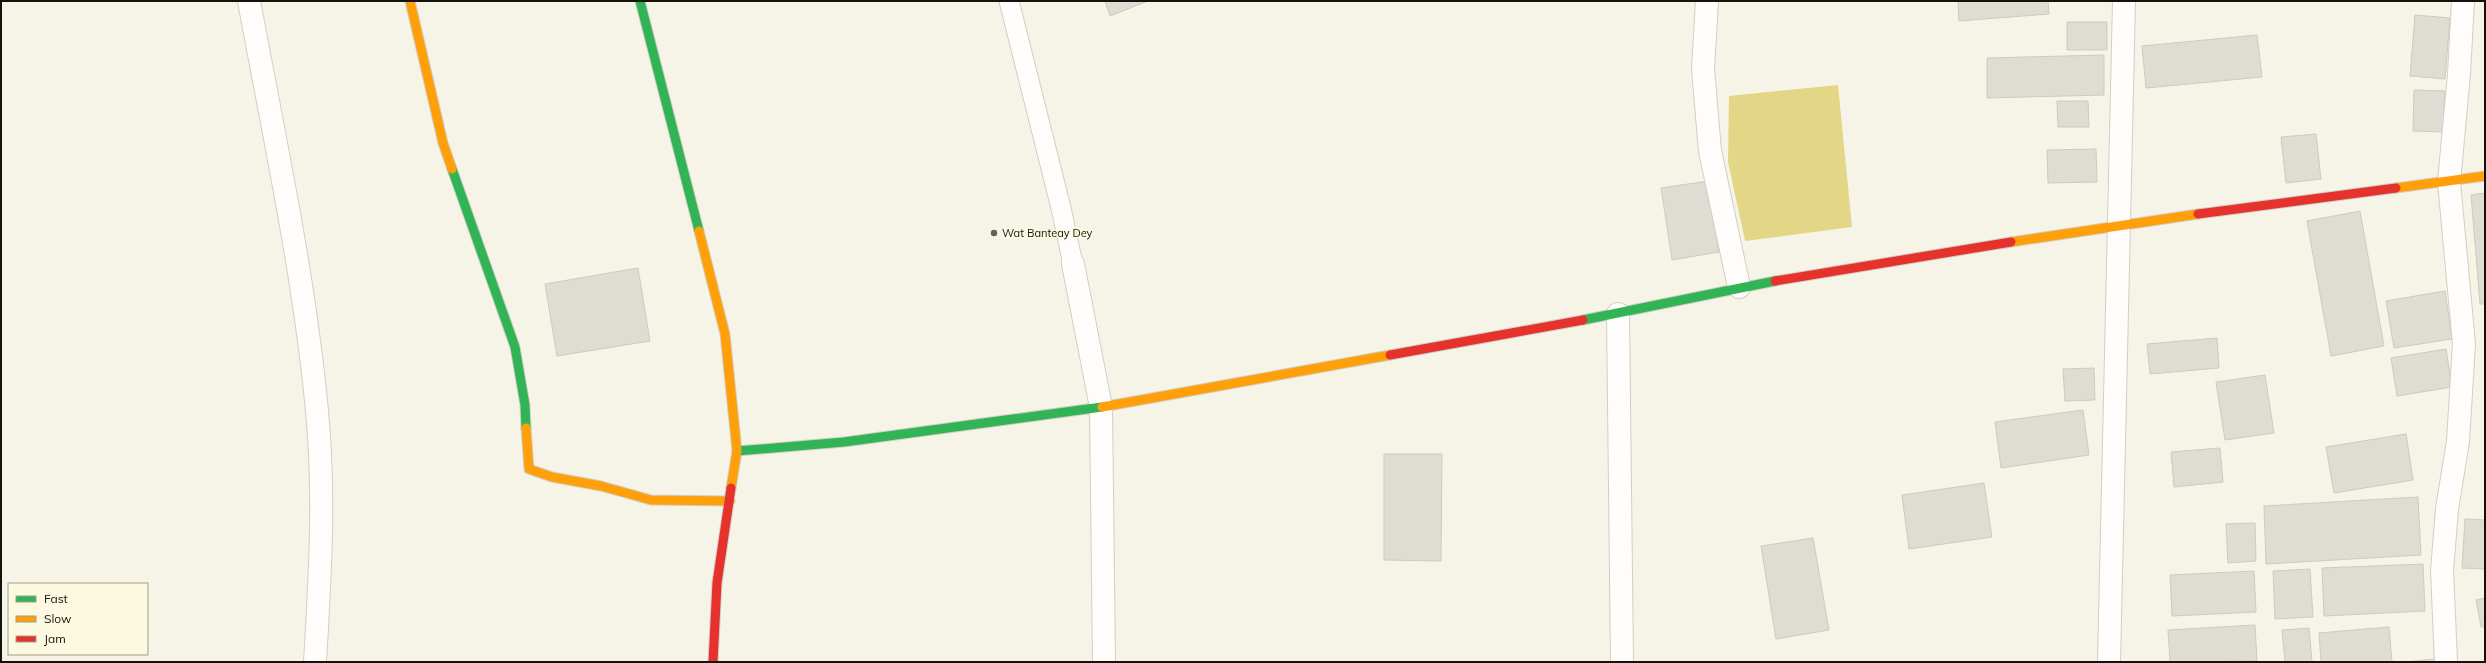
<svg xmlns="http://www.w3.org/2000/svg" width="2486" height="663" viewBox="0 0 2486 663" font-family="Mulish,sans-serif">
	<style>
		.water { fill: #e4d687 }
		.building { fill: #dfddd3; stroke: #cccbc0 }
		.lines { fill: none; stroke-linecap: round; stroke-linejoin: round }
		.lane-casing { stroke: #d1cfc4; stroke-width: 21 }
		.street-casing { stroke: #d1cfc4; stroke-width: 24 }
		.fast-casing { stroke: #d1cfc4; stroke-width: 11 }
		.slow-casing { stroke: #d1cfc4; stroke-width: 11 }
		.jam-casing { stroke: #d1cfc4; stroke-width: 11 }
		.lane { stroke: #fefdfb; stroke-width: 19 }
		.street { stroke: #fefdfb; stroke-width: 22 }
		.fast { stroke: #30b455; stroke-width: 9 }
		.slow { stroke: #ff9f0a; stroke-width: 9 }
		.jam { stroke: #e5322d; stroke-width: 9 }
		.poi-dot { fill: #636258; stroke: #fcf9e0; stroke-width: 1.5 }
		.labels { text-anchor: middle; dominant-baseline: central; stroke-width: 3; stroke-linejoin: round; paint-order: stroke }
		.poi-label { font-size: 11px; fill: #14130b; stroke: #fcf9e0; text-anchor: start }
	</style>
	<rect width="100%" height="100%" fill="#f6f4e6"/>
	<path class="water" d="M1838,85L1852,227L1745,241L1728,162L1729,96Z"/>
	<path class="building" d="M1105,1H1148L1110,16Z
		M1958,1H2048L2049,14L1959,21Z
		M2415,15L2450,18L2445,79L2410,76Z
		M2067,22H2107V50H2067Z
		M2257,35L2262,77L2146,88L2142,46Z
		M2104,55V95L1987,98V58Z
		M2414,90L2445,91L2443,132L2413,131Z
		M2057,101H2088L2089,127H2058Z
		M2316,134L2321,179L2286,183L2281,137Z
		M2096,149L2097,182L2048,183L2047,150Z
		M1708,181L1719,252L1672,260L1661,188Z
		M2485,193V304H2480L2471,195Z
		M2360,211L2384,346L2331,356L2307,221Z
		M638,268L650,341L557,356L545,284Z
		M2445,291L2452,339L2394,348L2386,301Z
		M2217,338L2219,368L2150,374L2147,344Z
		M2446,349L2452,387L2397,396L2391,358Z
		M2094,368L2095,400L2065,401L2063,369Z
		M2265,375L2274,433L2225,440L2216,382Z
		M2083,410L2089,455L2001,468L1995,422Z
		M2406,434L2413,480L2334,493L2326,447Z
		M2220,448L2223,482L2174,487L2171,452Z
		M1384,454H1442L1441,561L1384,560Z
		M1984,483L1992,537L1909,549L1902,495Z
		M2418,497L2421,555L2266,564L2264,506Z
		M2465,519L2485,520V569L2462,568Z
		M2255,523L2256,561L2228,563L2226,524Z
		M1813,538L1829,630L1776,639L1761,546Z
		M2423,564L2425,611L2324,616L2322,568Z
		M2310,569L2313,617L2275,619L2273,571Z
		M2254,571L2256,612L2172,616L2170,575Z
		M2485,598V627H2481L2476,600Z
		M2255,625L2257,661L2170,662L2168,630Z
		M2389,627L2392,662H2321L2319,633Z
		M2309,628L2312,662H2285L2282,630Z
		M2435,659V662H2405Z"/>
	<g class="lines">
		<defs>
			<path id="lane" d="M1009,1L1061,208L1073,264"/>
			<path id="street" d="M249,1C274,137 304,273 317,411C325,495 320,578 315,662
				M1707,1L1703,69L1710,151L1739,287
				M1073,264L1101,407L1104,662
				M1618,314L1622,662
				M2109,662L2124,1
				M2446,662L2442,571L2447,509L2458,441L2464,344L2449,182L2459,74L2463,1"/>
			<path id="fast" d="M640,1L699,231
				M452,169L515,347L525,405L526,428
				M1583,320L1775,281
				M737,451L844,442L1102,407"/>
			<path id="slow" d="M410,1L443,143L452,169
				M2396,188L2485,176
				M699,231L725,334L737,451L731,488
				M2011,242L2198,214
				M1102,407L1390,355
				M526,428L529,469L552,477L601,486L651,500L730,501"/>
			<path id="jam" d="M2198,214L2396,188
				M1775,281L2011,242
				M1390,355L1583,320
				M713,662L717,583L731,488"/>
		</defs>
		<use href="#lane" class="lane-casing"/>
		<use href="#street" class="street-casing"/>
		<use href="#fast" class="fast-casing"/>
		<use href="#slow" class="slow-casing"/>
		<use href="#jam" class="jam-casing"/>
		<use href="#lane" class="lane"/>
		<use href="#street" class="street"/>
		<use href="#fast" class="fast"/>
		<use href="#slow" class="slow"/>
		<use href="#jam" class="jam"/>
	</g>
	<circle class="poi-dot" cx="994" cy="233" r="4"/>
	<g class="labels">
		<g class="poi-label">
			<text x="1002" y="233">Wat Banteay Dey</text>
		</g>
	</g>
	<rect width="2486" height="663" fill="none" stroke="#14130b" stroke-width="4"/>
	<rect x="8" y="583" width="140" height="72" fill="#fcf9e0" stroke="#9f9d8b"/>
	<rect x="16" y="596" width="20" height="6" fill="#30b455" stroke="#9f9d8b"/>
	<text x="44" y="603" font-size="12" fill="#14130b">Fast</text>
	<rect x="16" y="616" width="20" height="6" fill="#ff9f0a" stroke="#9f9d8b"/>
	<text x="44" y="623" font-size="12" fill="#14130b">Slow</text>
	<rect x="16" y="636" width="20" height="6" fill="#e5322d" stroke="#9f9d8b"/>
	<text x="44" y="643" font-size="12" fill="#14130b">Jam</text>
</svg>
